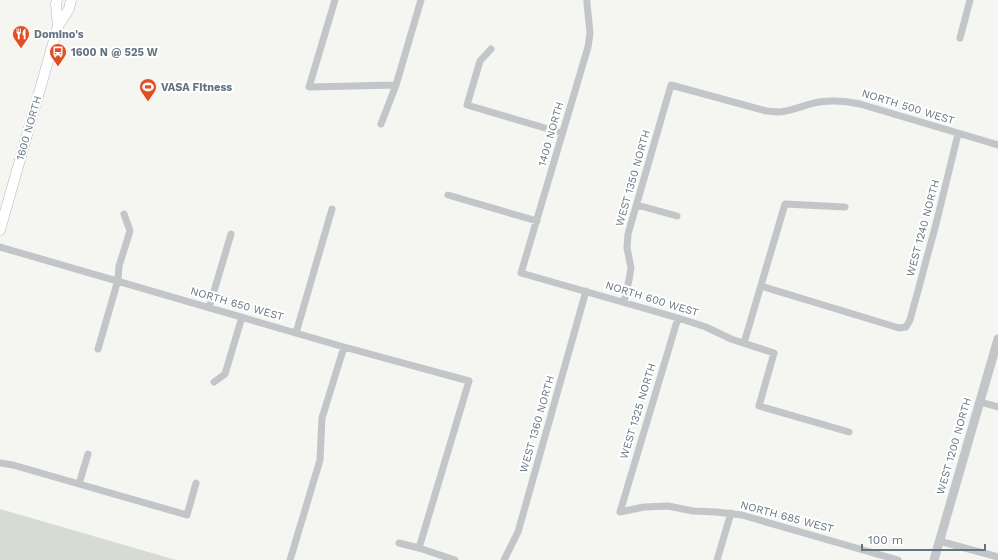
<svg xmlns="http://www.w3.org/2000/svg" width="998" height="560" viewBox="0 0 998 560" font-family="'Work Sans',sans-serif">
	<style>
		.green { fill: #d6dcd2 }
		.lines { fill: none; stroke-linecap: round; stroke-linejoin: round }
		.secondary-casing { stroke: #b4babe; stroke-width: 11 }
		.minor { stroke: #c2c6c9; stroke-width: 7 }
		.tertiary { stroke: #c2c6c9; stroke-width: 9 }
		.secondary { stroke: #fff; stroke-width: 10 }
		.labels { text-anchor: middle; dominant-baseline: central; stroke-width: 4; stroke-linejoin: round; paint-order: stroke }
		.poi-label { font-size: 11px; font-weight: bold; fill: #647582; stroke: #fff; text-anchor: start }
		.street-label { font-size: 11px; fill: #647582; stroke: #fff }
	</style>
	<rect width="100%" height="100%" fill="#f5f5f1"/>
	<path class="green" d="M0,509L176,560H0Z"/>
	<g class="lines">
		<defs>
			<path id="secondary" d="M57,0L56,4L58,26
				M0,230L58,26L69,9L71,0"/>
		</defs>
		<use href="#secondary" class="secondary-casing"/>
		<path class="minor" d="M335,0L309,87L396,85
			M587,0V4L590,33L588,47L521,273L678,318L706,327L731,339L774,353L759,406L849,432
			M960,38L970,0
			M491,49L480,61L467,105L562,133
			M381,124L396,85L421,0
			M448,195L537,221
			M637,205L677,216
			M0,247L344,347L469,381L419,548
			M761,286L899,328L906,327L910,320L936,224L958,134
			M624,302L629,280L631,268L627,248L628,234L671,85L766,111C770,111 775,112 779,112C793,111 806,104 819,102C833,100 847,101 860,104L998,145
			M209,308L231,234
			M678,318L620,512L644,507L668,506L693,511L716,512L742,515L898,560
			M296,333L332,209
			M744,343L785,204L845,207
			M98,349L118,280L119,266L130,231L124,214
			M214,382L225,374L242,317
			M980,402L998,407
			M0,463L13,465L187,515L196,483
			M79,484L88,454
			M939,541L998,557
			M399,543L419,548L455,560
			M290,560L320,460L322,418L344,347
			M504,560L518,532L586,291
			M717,560L731,513"/>
		<path class="tertiary" d="M934,560L998,339"/>
		<use href="#secondary" class="secondary"/>
	</g>
	<defs>
		<symbol id="restaurant-pin" viewBox="-11 -11 22 30"><path d="M0 17L-7.5 6A9.5 9.5 0 1 1 7.5 6Z" fill="#e14e24" stroke="#fff"/><path d="M-5-6h1v4h1v-4h1v4h1v-4h1v5L-1.5 .5V6h-2V.5L-5-1ZM5-6V6H3V1.5H1.5Q1.5-4 5-6Z" fill="#fff"/></symbol>
		<symbol id="bus-pin" viewBox="-11 -11 22 30"><path d="M0 17L-7.5 6A9.5 9.5 0 1 1 7.5 6Z" fill="#e14e24" stroke="#fff"/><path d="M-5-6H5V4H4V6H2V4H-2V6H-4V4H-5ZM-3.5-4V0h7V-4ZM-3.5 1.2v1.5H-2V1.2ZM2 1.2v1.5H3.5V1.2Z" fill="#fff"/></symbol>
		<symbol id="stadium-pin" viewBox="-11 -11 22 30"><path d="M0 17L-7.5 6A9.5 9.5 0 1 1 7.5 6Z" fill="#e14e24" stroke="#fff"/><path d="M0-5a6.5 5 0 1 0 0 10a6.5 5 0 1 0 0-10ZM-3.5-1.8h7v3.6h-7Z" fill="#fff"/></symbol>
	</defs>
	<g fill-rule="evenodd">
		<use href="#restaurant-pin" x="11" y="24" width="20" height="27"/>
		<use href="#bus-pin" x="48" y="42" width="20" height="27"/>
		<use href="#stadium-pin" x="138" y="77" width="20" height="27"/>
	</g>
	<g class="labels">
		<g class="poi-label">
			<text x="34" y="34">Domino's</text>
			<text x="71" y="52">1600 N @ 525 W</text>
			<text x="161" y="87">VASA Fitness</text>
		</g>
		<g class="street-label">
			<text transform="translate(908 107) rotate(17)">NORTH 500 WEST</text>
			<text transform="translate(29 128) rotate(-74)">1600 NORTH</text>
			<text transform="translate(551 134) rotate(-74)">1400 NORTH</text>
			<text transform="translate(633 178) rotate(-74)">WEST 1350 NORTH</text>
			<text transform="translate(923 228) rotate(-75)">WEST 1240 NORTH</text>
			<text transform="translate(652 299) rotate(17)">NORTH 600 WEST</text>
			<text transform="translate(237 304) rotate(16)">NORTH 650 WEST</text>
			<text transform="translate(638 411) rotate(-73)">WEST 1325 NORTH</text>
			<text transform="translate(537 424) rotate(-74)">WEST 1360 NORTH</text>
			<text transform="translate(954 446) rotate(-74)">WEST 1200 NORTH</text>
			<text transform="translate(787 517) rotate(15)">NORTH 685 WEST</text>
		</g>
	</g>
	<path d="M862 544v6h123v-6" fill="none" stroke="#647582" stroke-width="2"/>
	<text x="868" y="544" font-size="12" fill="#647582" stroke="#ffffff" stroke-width="3" paint-order="stroke">100 m</text>
</svg>
